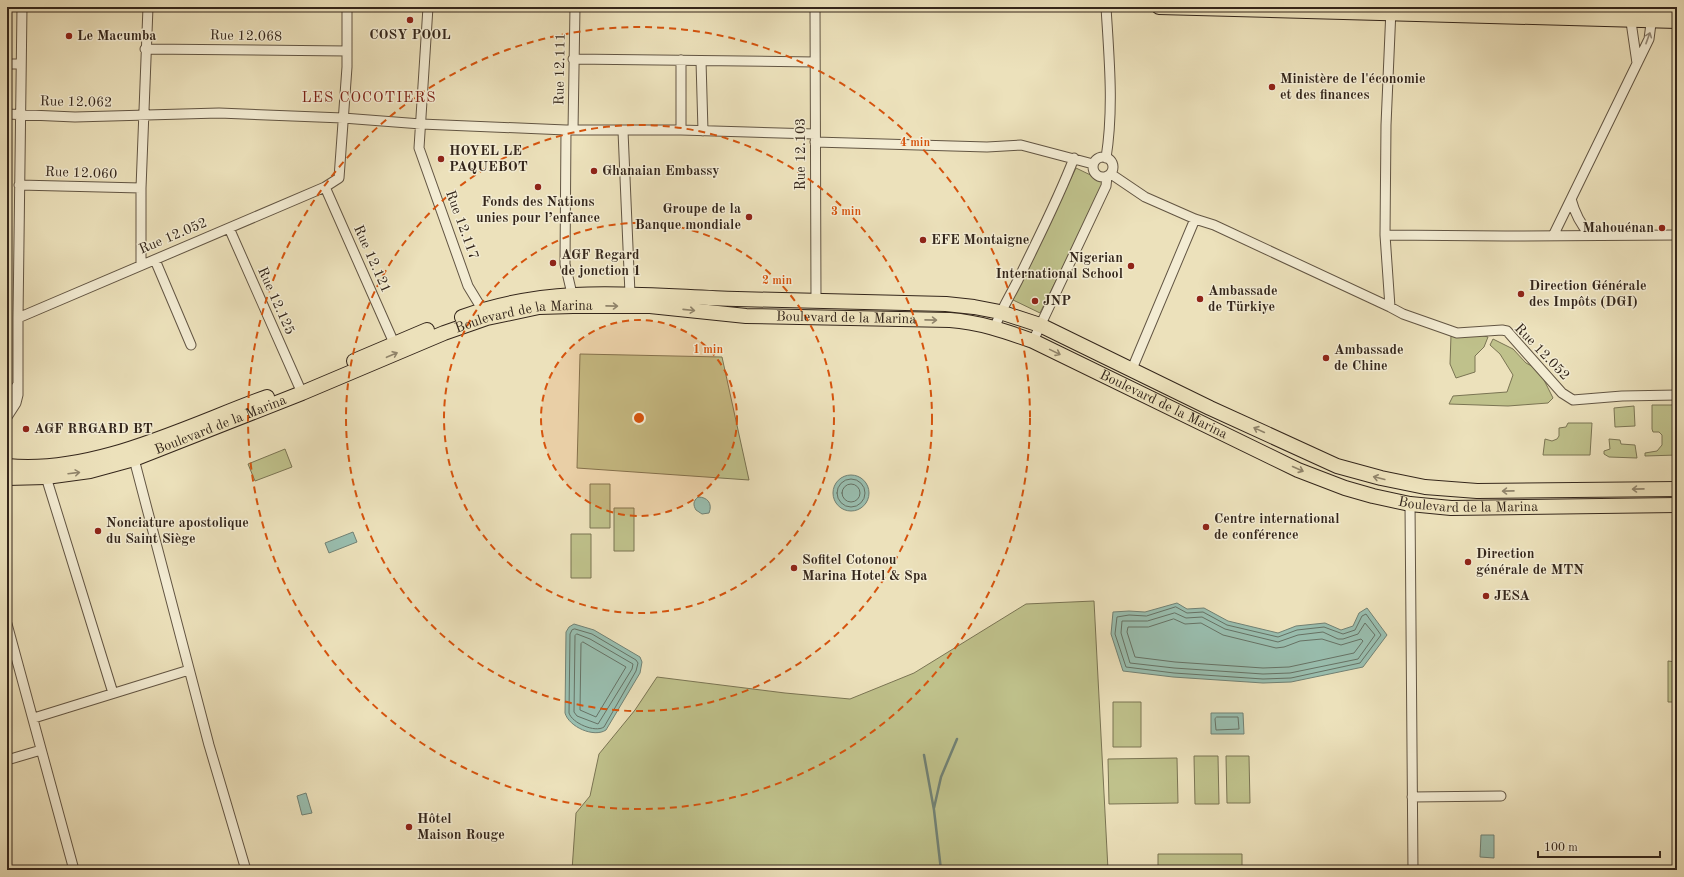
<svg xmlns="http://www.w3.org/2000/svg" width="1684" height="877" viewBox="0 0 1684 877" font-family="'Old Standard TT',serif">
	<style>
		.green { fill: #bfc18b; stroke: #7a7453 }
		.water { fill: #99beaf; stroke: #718174 }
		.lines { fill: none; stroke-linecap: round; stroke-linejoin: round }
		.shore { stroke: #667265; stroke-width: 1 }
		.stream { stroke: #718174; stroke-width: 2.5 }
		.minor-casing { stroke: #625543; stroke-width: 11 }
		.primary-casing { stroke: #34261b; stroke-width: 16 }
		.minor { stroke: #f3ecd3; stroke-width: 9 }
		.primary { stroke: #ece1bb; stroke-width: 14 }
		.oneway { stroke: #948977 }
		.oneway2 { stroke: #90846b }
		.ring { fill: none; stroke: #d6540e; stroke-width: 2; stroke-dasharray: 7 5 }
		.poi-dot { fill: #8f2418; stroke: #f3ecd3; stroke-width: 1.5 }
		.labels { text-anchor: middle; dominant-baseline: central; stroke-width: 3; stroke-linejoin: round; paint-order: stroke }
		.poi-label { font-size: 14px; font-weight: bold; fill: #34261b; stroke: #f3ecd3; text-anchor: start }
		.street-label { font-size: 14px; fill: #34261b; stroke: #f3ecd3 }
		.neighbourhood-label { font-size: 15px; letter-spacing: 1px; fill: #7a1f14; stroke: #f3ecd3 }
		.centre { fill: #d6540e; stroke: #f3ecd3; stroke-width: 2 }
		.ring-label { font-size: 12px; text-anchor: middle; font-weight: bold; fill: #d6540e; stroke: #f3ecd3; stroke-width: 3; stroke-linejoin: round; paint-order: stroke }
	</style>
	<rect width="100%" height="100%" fill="#ece1bb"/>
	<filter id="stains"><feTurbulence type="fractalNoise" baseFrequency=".005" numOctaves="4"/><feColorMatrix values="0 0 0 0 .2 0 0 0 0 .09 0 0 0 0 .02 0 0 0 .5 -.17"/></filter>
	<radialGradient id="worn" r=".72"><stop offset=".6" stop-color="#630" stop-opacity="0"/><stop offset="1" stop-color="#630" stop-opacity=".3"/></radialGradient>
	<path class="green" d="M1076,168L1105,182L1040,313L1011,299Z
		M1451,335H1480L1488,337L1484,347L1475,356V372L1456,378L1450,364Z
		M1493,339L1513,349L1526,363L1539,370L1553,398L1548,403L1508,406L1449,404L1453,396L1507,392L1513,375L1500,354L1490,345Z
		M580,354L722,357L749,480L577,468Z
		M1677,398V455L1645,456V453L1657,451L1662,445V435L1659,432H1653L1652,429V405H1672L1675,399Z
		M1634,406L1635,426L1615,427L1614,408Z
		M1568,423H1592L1590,455H1543L1545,439L1552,441L1557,439L1559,436V428L1566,427Z
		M1609,439L1620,440L1621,444L1635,445L1637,458L1609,457L1604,454V451L1610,449Z
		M285,449L292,467L255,481L248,464Z
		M590,484H610V528H590Z
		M614,508H634V551H614Z
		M571,534H591V578H571Z
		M1094,601L1108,870H572L576,813L590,796L599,754L635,710L657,677L785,693L850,699L914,673L1026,604Z
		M1668,661L1676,662V702H1668Z
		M1113,702H1141V747H1113Z
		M1194,756H1218L1219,804H1195Z
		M1226,756H1249L1250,803H1227Z
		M1177,758L1178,803L1109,804L1108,759Z
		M1158,854H1242V870H1158Z"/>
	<path class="water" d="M833 493a18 18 0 1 1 36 0a18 18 0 1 1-36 0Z
		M698,497C707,497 713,503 709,513L702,514L696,510C693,505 693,501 698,497Z
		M353,532L357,542L329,553L325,543Z
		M1177,603L1187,609L1204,608L1228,621L1278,633L1296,626L1325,623L1341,630L1353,626L1359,613L1367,608L1387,635L1363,667L1291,682L1263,683L1173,677L1123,671L1111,634L1113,612L1129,611L1145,612Z
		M574,624L594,630L640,657L642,662L640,673L606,730C594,738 569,727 565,713L566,632L569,627Z
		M1211,713H1243L1244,734H1211Z
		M306,793L312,813L302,815L297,796Z
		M1481,835H1494V858L1480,857Z"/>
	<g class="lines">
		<path class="shore" d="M837 493a14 14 0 1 1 28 0a14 14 0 1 1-28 0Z
			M842 493a9 9 0 1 1 18 0a9 9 0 1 1-18 0Z
			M1176,607L1187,613L1203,612L1227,625L1278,637L1297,630L1324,627L1343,634L1355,630L1362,616L1366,614L1381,635L1360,663L1291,678L1263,679L1174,673L1126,667L1115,634L1117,617L1129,615L1146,616Z
			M1175,613L1186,618L1202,617L1225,629L1278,642L1298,635L1323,632L1338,639H1343L1358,634L1365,623L1375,635L1358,659L1290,673L1263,674L1174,668L1130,663L1121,633L1122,621H1147Z
			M1174,619L1185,624L1201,623L1223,635L1276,648L1284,647L1300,641L1322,639L1341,645L1361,639L1363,641L1354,653L1289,667L1263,668L1175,662L1135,657L1127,632L1128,627H1148Z
			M575,629L592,634L636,660L638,663L636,671L604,727C595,733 572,723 569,713L570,634L572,630Z
			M577,634L590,639L633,664L632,669L598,724L577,716L574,712L575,636Z
			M583,642L626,667L596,717L580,710L581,644Z
			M1217,717H1238L1239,729L1216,730L1215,719Z"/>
		<path class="stream" d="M924,755L934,810L941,870
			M934,808L941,777L957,739"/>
		<defs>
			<path id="minor" d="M428,7L419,148L468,286L482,309
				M815,7L816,301
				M1106,7C1109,57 1114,108 1106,158
				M1570,8V7
				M1391,9L1386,125L1385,235L1390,307L1403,314L1457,333L1502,330L1507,331L1562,393L1573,400L1622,396L1677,395
				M1630,15L1637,63
				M145,49L347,51
				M573,59L815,62
				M681,60V130
				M701,61L703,131
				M7,64H20
				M7,114L75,117L219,113L343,118L421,124L566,130H681L815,134
				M566,130L565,264L572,294
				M573,130L575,7
				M623,131L630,294
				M815,142L987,147L1021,145L1093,164
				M1093 167a10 10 0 1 1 20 0a10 10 0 1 1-20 0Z
				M1111,174L1145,197L1195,219L1214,225L1390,307
				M19,185L141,188
				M325,187L394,343
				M1571,199C1575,214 1580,224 1590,235
				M229,228L302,393
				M1385,235L1505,236L1677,235
				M1553,236L1649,39L1652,16
				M155,260L191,345
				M141,265V188L148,7
				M18,318L325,187L339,178L347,67V7
				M995,327C1001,310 1010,296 1018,280C1037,240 1058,200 1074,158
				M1033,341L1106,186L1107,176
				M1132,369L1195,219
				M7,401L18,384
				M7,417L16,403L18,395V318L22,7
				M134,459L209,745L246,870
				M46,477L113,693
				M1410,504L1413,870
				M7,624L74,870
				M34,718L189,670
				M7,760L41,750
				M1412,797L1501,796"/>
			<g id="primary">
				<path d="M1159,7L1677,21"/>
				<path d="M1601,9L1677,11"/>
				<path d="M462,317C555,283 642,296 737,299C807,301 877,302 946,304L974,307L1000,312L1040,325L1210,408L1337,466L1381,478L1425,487L1477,491L1677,489"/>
				<path d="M354,361L427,330"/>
				<path d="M7,466C94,475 187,426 267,397"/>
				<path id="s1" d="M7,478L46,477L90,471L134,459L302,393L444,333L487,318L539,307L573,306H650L746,316L950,320C979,322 1005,331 1033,341L1298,470L1345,488L1373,496L1410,504L1451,508L1677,505"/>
			</g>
		</defs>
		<use href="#minor" class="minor-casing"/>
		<use href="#primary" class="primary-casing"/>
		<use href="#minor" class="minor"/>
		<use href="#primary" class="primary"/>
	</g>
	<defs><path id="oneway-shaft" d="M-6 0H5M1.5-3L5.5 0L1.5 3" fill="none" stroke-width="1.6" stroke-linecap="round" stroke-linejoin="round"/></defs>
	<use class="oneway" href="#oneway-shaft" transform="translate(1648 38) rotate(-70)"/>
	<g class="oneway2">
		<use href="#oneway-shaft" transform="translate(612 306) rotate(1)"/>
		<use href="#oneway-shaft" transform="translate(689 310) rotate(6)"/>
		<use href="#oneway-shaft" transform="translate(931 320) rotate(1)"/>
		<use href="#oneway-shaft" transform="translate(1055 352) rotate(26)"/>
		<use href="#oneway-shaft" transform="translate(392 355) rotate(-23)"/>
		<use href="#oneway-shaft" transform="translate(1259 430) rotate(-155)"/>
		<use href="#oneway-shaft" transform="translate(1298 469) rotate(24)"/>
		<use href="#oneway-shaft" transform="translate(74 473) rotate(-7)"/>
		<use href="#oneway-shaft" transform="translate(1379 478) rotate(-166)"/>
		<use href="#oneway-shaft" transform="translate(1638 489) rotate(179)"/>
		<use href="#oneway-shaft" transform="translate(1508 491) rotate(179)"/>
	</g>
	<circle cx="639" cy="418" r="98" fill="#d6540e" fill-opacity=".12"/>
	<g class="ring">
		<circle cx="639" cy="418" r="98"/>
		<circle cx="639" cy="418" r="195"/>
		<circle cx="639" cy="418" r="293"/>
		<circle cx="639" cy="418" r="391"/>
	</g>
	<g class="poi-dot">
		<circle cx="410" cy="20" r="4"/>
		<circle cx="69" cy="36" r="4"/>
		<circle cx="1272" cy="87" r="4"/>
		<circle cx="441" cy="159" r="4"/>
		<circle cx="594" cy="171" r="4"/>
		<circle cx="538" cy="187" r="4"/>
		<circle cx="749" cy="217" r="4"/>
		<circle cx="1662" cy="228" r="4"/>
		<circle cx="923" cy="240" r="4"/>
		<circle cx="553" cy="263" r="4"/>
		<circle cx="1131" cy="266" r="4"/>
		<circle cx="1521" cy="294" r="4"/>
		<circle cx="1200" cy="299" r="4"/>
		<circle cx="1035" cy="301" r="4"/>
		<circle cx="1326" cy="358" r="4"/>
		<circle cx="26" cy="429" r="4"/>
		<circle cx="1206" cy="527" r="4"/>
		<circle cx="98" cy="531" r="4"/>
		<circle cx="1468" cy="562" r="4"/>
		<circle cx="794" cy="568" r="4"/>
		<circle cx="1486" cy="596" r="4"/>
		<circle cx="409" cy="827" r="4"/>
	</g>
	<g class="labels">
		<g class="poi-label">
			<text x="410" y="35" text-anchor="middle">COSY POOL</text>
			<text x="77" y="36">Le Macumba</text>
			<text x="1280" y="79">Ministère de l'économie<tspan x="1280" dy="16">et des finances</tspan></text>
			<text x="449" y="151">HOYEL LE<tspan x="449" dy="16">PAQUEBOT</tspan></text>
			<text x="602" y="171">Ghanaian Embassy</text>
			<text x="538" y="202" text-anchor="middle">Fonds des Nations<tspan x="538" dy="16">unies pour l’enfance</tspan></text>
			<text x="741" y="209" text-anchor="end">Groupe de la<tspan x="741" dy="16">Banque mondiale</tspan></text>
			<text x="1654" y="228" text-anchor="end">Mahouénan</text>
			<text x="931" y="240">EFE Montaigne</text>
			<text x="561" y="255">AGF Regard<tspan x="561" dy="16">de jonction 1</tspan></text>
			<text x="1123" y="258" text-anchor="end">Nigerian<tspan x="1123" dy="16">International School</tspan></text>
			<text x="1529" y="286">Direction Générale<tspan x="1529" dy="16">des Impôts (DGI)</tspan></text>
			<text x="1208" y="291">Ambassade<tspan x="1208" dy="16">de Türkiye</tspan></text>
			<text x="1043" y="301">JNP</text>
			<text x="1334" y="350">Ambassade<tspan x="1334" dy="16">de Chine</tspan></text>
			<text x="34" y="429">AGF RRGARD BT</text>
			<text x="1214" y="519">Centre international<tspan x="1214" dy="16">de conférence</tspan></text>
			<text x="106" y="523">Nonciature apostolique<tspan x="106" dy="16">du Saint Siège</tspan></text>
			<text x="1476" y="554">Direction<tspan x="1476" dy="16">générale de MTN</tspan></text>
			<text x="802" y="560">Sofitel Cotonou<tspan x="802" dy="16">Marina Hotel &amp; Spa</tspan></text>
			<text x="1494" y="596">JESA</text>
			<text x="417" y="819">Hôtel<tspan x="417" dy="16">Maison Rouge</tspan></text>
		</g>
		<g class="street-label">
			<text transform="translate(246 36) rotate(1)">Rue 12.068</text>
			<text transform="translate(560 69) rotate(-89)">Rue 12.111</text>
			<text transform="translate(76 102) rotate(1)">Rue 12.062</text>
			<text transform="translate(801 154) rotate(-90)">Rue 12.103</text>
			<text transform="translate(81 173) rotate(2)">Rue 12.060</text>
			<text transform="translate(462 225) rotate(70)">Rue 12.117</text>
			<text transform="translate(173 236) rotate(-23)">Rue 12.052</text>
			<text transform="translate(372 259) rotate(66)">Rue 12.121</text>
			<text transform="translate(276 301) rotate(66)">Rue 12.125</text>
			<text stroke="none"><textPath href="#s1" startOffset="870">Boulevard de la Marina</textPath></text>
			<text stroke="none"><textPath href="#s1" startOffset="546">Boulevard de la Marina</textPath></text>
			<text transform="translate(1542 352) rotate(46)">Rue 12.052</text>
			<text stroke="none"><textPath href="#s1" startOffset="1205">Boulevard de la Marina</textPath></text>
			<text stroke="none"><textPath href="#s1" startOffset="222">Boulevard de la Marina</textPath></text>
			<text stroke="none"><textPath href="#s1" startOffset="1530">Boulevard de la Marina</textPath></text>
		</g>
		<g class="neighbourhood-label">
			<text x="369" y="98">LES COCOTIERS</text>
		</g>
	</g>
	<circle cx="639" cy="418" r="6" class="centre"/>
	<g class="ring-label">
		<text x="915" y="146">4 min</text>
		<text x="846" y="215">3 min</text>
		<text x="777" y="284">2 min</text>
		<text x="708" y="353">1 min</text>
	</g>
	<rect width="1684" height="877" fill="none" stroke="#ece1bb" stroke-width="24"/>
	<rect x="8" y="8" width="1668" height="861" fill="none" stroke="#34261b" stroke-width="2"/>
	<rect x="12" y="12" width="1660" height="853" fill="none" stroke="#34261b"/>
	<path d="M1538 851v6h122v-6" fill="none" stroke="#34261b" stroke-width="2"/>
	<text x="1544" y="851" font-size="12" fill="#34261b" stroke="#f3ecd3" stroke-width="3" paint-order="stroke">100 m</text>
	<rect width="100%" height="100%" filter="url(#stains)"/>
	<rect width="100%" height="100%" fill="url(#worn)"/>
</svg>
